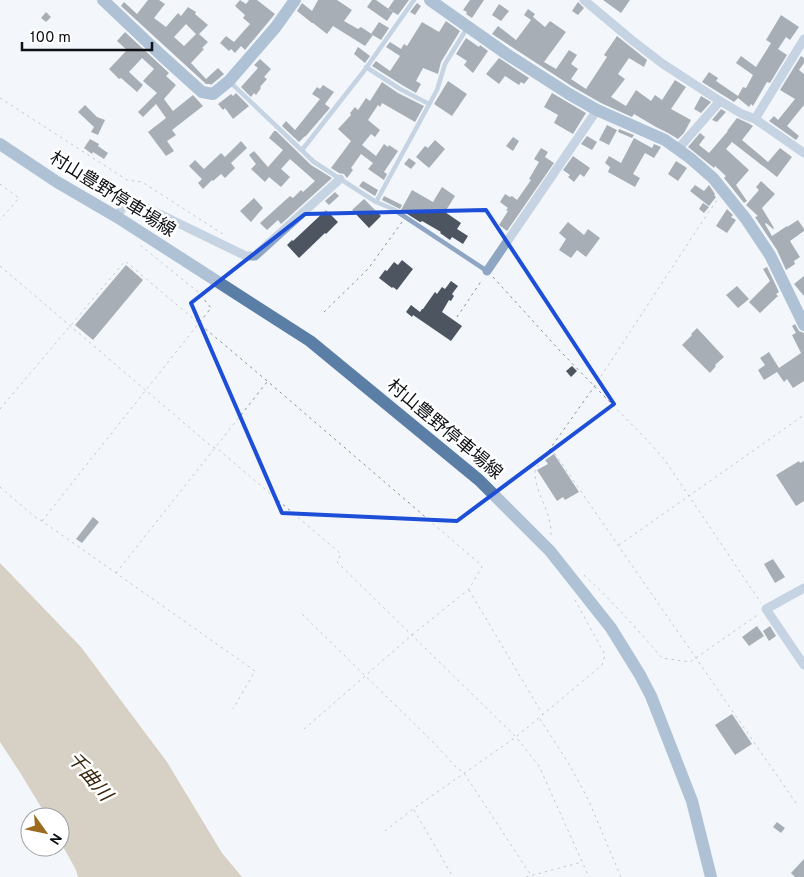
<svg xmlns="http://www.w3.org/2000/svg" width="804" height="877" viewBox="0 0 804 877" font-family="Overpass,'Noto Sans JP',sans-serif">
	<style>
		.water { fill: #b79f81 }
		.building { fill: #4c5560; fill-rule: evenodd }
		.lines { fill: none; stroke-linecap: round; stroke-linejoin: round }
		.path { stroke: #8c8f94; stroke-width: 1; stroke-dasharray: 2.5 4; stroke-linecap: butt }
		.lane { stroke: #8ea6c3; stroke-width: 4.5 }
		.street { stroke: #8ea6c3; stroke-width: 9 }
		.secondary { stroke: #5b7ea7; stroke-width: 12 }
		.marked { fill: none; stroke: #1d4ed8; stroke-width: 4; stroke-linejoin: round }
		.labels { text-anchor: middle; dominant-baseline: central; stroke-width: 5; stroke-linejoin: round; paint-order: stroke }
		.street-label { font-size: 18px; fill: #0c0f13; stroke: #fff }
		.water-label { font-size: 19px; font-style: italic; fill: #39260c; stroke: #fff }
	</style>
	<rect width="100%" height="100%" fill="#f3f7fc"/>
	<path class="water" d="M0,563L81,647L167,762L222,853L242,877H78L76,870L60,841V817H47L21,774L0,742Z"/>
	<path class="building" d="M148,0H159L165,4L154,18L166,27L178,13L181,16L188,7L196,12L195,14L208,25L199,34L208,42L202,48L204,49L191,63L206,79L218,68L224,74L223,75L211,85L210,84H206L121,6L124,2L137,14ZM186,24L196,34L184,46L174,37Z
		M240,0L246,4L249,0H257L275,14L245,50L241,46L235,53L231,49L229,51L220,43L226,36L234,42L250,24L243,18L245,15L235,6Z
		M318,0H337L352,10L344,21L358,29L361,27L373,35L365,46L333,26L327,34L313,23H312L297,11L302,3L312,11Z
		M372,0H376L393,12L387,21L367,7Z
		M394,0H409L398,15L388,9Z
		M470,0H484L472,18L466,14L467,12L463,10Z
		M603,0H630L621,13Z
		M578,2L584,8L578,15L572,11Z
		M417,3L421,6L415,15L410,12Z
		M499,4L509,11L501,21L492,15Z
		M528,9L535,14L533,17L545,27L550,21L566,32L544,62L556,69L569,50L577,55L571,64L578,69L571,79L586,89L607,57L604,55L617,36L647,60L644,67L629,58L618,74L625,79L611,97L626,106L636,90L651,101L655,95L662,100L675,80L686,87L671,109L691,120L684,133L678,139L668,133L656,127L634,114L632,117L601,103L573,87L492,34L498,26L516,40L531,20L524,15Z
		M46,12L51,17L46,22L41,18Z
		M781,15L799,27L790,40L786,37L778,49L787,55L770,83L767,82L753,106L751,104L749,107L738,98L734,102L702,82L709,72L718,78L716,81L738,96L743,87L746,88L753,75L736,63L741,56L756,67L771,43L766,40Z
		M446,21L460,31L441,62L438,74L423,68L416,81L421,84L416,93L402,85L372,66L376,61L390,71L400,56L386,47L390,42L401,49L404,44L407,46L422,22L439,32Z
		M379,22L389,28L381,40L371,34Z
		M125,32L169,73L166,76L176,85L164,99L173,111L193,95L203,106L172,130L176,135L167,141L174,151L166,156L148,132L166,118L156,104L143,117L138,112L157,93L143,81L154,69L142,58L129,72L143,85L137,92L121,78L119,79L109,69L127,50L117,41Z
		M466,38L479,47L480,45L488,51L473,73L464,65L467,61L456,54Z
		M358,47L370,56L365,63L354,54Z
		M801,56L804,58V63L799,70L804,74V105L787,126L799,136L796,140L769,121L774,116L778,120L795,99L780,90Z
		M499,58L529,78L524,84L521,82L519,85L505,76L499,84L486,74Z
		M260,59L271,69L264,77L267,79L260,87L261,88L256,95L254,93L251,97L241,87L258,68L254,65Z
		M448,81L467,94L452,116L434,104Z
		M382,82L398,93L424,106L415,122L382,103L380,107L378,105L368,120L380,130L375,137L371,134L362,145L376,156L384,144L388,147L389,145L398,151L384,172L387,174L384,180L368,169L373,163L361,154L351,168L353,170L347,178L344,174L339,173L331,168L351,141L338,129L351,115L350,113L355,107L358,110L366,98L370,101Z
		M323,85L334,92L325,104L330,108L305,137V136L299,142L282,126L286,121L295,130L320,99L312,94L317,87L320,89Z
		M236,93L249,106L233,119L225,108L223,110L218,104L231,94L233,96Z
		M552,93L586,113L573,134L554,123L558,115L544,107Z
		M701,96L711,102L701,113L694,109Z
		M85,105L97,117L105,120L98,135L91,132L94,127L78,112Z
		M721,109L726,112L717,122L712,120Z
		M737,118L750,124L753,126L742,140L768,162L780,148L792,157L777,177L732,142L726,149L749,170L736,185L747,201L744,203L724,178L726,176L715,166L714,168L688,147L700,133L705,137L699,145L709,153L728,131H727Z
		M607,125L617,130L609,145L599,140Z
		M619,129L634,135L632,138L618,132Z
		M274,131H276L311,165L332,178L281,224L278,220L267,230L260,223L290,196L293,198L301,190L303,192L315,181L290,159L281,169L290,177L281,187L269,177L265,182L251,169L256,164L249,155L254,151L268,167L283,150L269,138Z
		M587,136L597,142L592,150L581,144Z
		M513,137L519,141L513,151L506,146Z
		M634,138L652,148L654,144L661,147L654,158L645,153L633,174L640,178L635,187L608,172L610,167L605,163L609,156L621,163Z
		M90,139L99,144L98,146L108,153L104,159L93,152L92,154L84,148Z
		M435,140L445,149L429,168L416,157L425,146L428,148Z
		M241,141L247,148L231,163L235,168L225,178L221,174L213,181L212,180L203,189L198,183L202,179L189,166L195,160L204,169L221,153L225,157Z
		M541,148L548,152L545,157L554,163L507,231L499,225L508,211L506,210L508,208L500,202L505,194L510,197L512,196L517,200L531,180L529,179L539,162L534,159Z
		M573,156L590,168L584,177L580,174L574,182L568,177L570,175L563,170Z
		M409,158L416,163L411,169L404,164Z
		M676,161L687,168L678,181L668,174Z
		M363,181L378,190L375,196L359,186Z
		M761,181L775,194L762,208L774,228L773,229L766,223L765,224L772,236L787,226V227L798,220L804,229V231L790,241L800,257L794,261L795,264L786,270L777,250L755,217L758,216L746,205L759,190L756,187Z
		M695,185L704,191L709,185L715,194L714,195L716,197L709,206L690,191Z
		M442,187L455,196L445,212L461,223L457,229L468,236L463,244L452,237L450,240L440,233L441,232L422,221L421,222H420L401,210L412,190L433,202Z
		M335,192L339,196L329,205L325,201Z
		M384,196L402,205L400,209L382,200Z
		M254,198L263,208L251,222L240,211Z
		M364,199L381,216L369,228L352,210Z
		M703,203L709,207L704,213L699,209Z
		M727,209L733,215L731,217L736,220L727,233L716,226Z
		M326,210L338,222L326,234L325,233L299,258L287,245L292,240L293,241Z
		M568,222L584,235L588,229L600,238L586,257L577,250L571,258L559,250L566,239L559,233Z
		M402,260L413,269L397,290L393,287L392,288L379,278L385,270L387,271L394,262L398,265Z
		M126,265L143,280L93,340L75,325Z
		M767,267L779,292L776,294L778,296L760,313L749,302L770,281L763,269Z
		M804,276V296L794,284Z
		M451,281L458,286L452,294L454,296L451,301L449,300L442,312L462,326L451,341L413,315L412,317L406,312L411,305L420,312L422,309H423L435,292L437,294L442,287L445,289Z
		M737,286L749,299L738,308L726,295Z
		M795,324L799,331L804,333V381L793,388L787,379L784,382L777,372L764,380L758,370L765,365L760,358L769,352L779,368L801,353L792,335L796,333L792,326Z
		M697,328L724,357L715,365L716,366L710,373L682,345L692,335L691,334Z
		M572,366L577,371L571,377L566,371Z
		M554,454L579,492L565,500L563,497L557,501L537,470L548,464L545,460Z
		M799,461L800,463L804,461V501L796,506L776,475Z
		M93,517L99,522L82,543L76,539Z
		M773,559L785,577L775,583L764,564Z
		M757,626L764,636L749,646L742,637Z
		M770,626L776,636L769,641L763,631Z
		M732,714L752,744L735,755L715,725Z
		M777,822L785,828L781,833L773,827Z
		M804,859V877H795L791,873Z"/>
	<g class="lines">
		<path class="path" d="M0,98L127,180L142,182L223,234
			M0,184L19,198L0,220
			M0,266L211,446L219,450L341,554L337,562L516,737L539,766L589,877
			M493,277L561,352L646,439L664,459L761,603
			M324,312L368,269L402,222
			M457,317L482,280
			M0,409L125,261L266,380L480,564L482,567L469,589L412,635L302,731
			M551,448L798,806
			M0,487L35,517L42,521L255,671L233,709
			M42,521L211,308L198,292L140,245
			M551,535C552,511 534,493 535,470L594,387L700,225L717,200
			M619,545L804,415
			M116,573L267,382
			M584,575C612,601 637,629 662,658L690,662L759,614
			M469,590L543,715
			M302,614L434,743L456,767L464,773L532,877
			M540,719L569,764L588,799L621,877
			M414,810L453,877
			M385,831L413,809L516,737L602,665L605,655L575,600
			M526,877L582,862"/>
		<path class="lane" d="M366,67L400,89L429,104
			M230,82L314,162L376,202L393,209L487,271
			M302,150L364,71L414,0
			M376,202L437,90L445,64L467,28"/>
		<path class="street" d="M584,0L633,41L663,64L720,101L742,114L755,119L804,153
			M755,119L804,39
			M678,149L720,101
			M117,217L124,205L129,202L147,208L246,256H255L340,179
			M487,271L597,110
			M804,588L766,609L804,665"/>
		<path class="secondary" d="M103,0L161,55L202,92L213,94L229,81L275,28L295,0
			M430,0L508,55L569,94L597,110L665,140L690,158L713,178L746,219L770,255L804,325
			M0,144L57,182L117,217L310,341L479,480L550,551L611,628L640,675L651,696L692,801L711,877"/>
	</g>
	<path d="M0 0H804V877H0ZM486,210L614,404L457,521L282,513L191,303L305,214Z" fill="#f3f7fc" fill-opacity=".55" fill-rule="evenodd"/>
	<path class="marked" d="M486,210L614,404L457,521L282,513L191,303L305,214Z"/>
	<g class="labels">
		<g class="street-label">
			<text transform="translate(112 195) rotate(32)">村山豊野停車場線</text>
			<text transform="translate(444 430) rotate(40)">村山豊野停車場線</text>
		</g>
		<g class="water-label">
			<text transform="translate(89 777) rotate(50)">千曲川</text>
		</g>
	</g>
	<g transform="translate(45 832) rotate(123)"><circle r="24" fill="#ffffff" stroke="#9e9fa1"/>
	<path d="M0-4L9 19L0 12L-9 19Z" fill="#9c6b1e"/>
	<text y="-8" font-size="14" font-weight="bold" text-anchor="middle" fill="#0c0f13">N</text>
	</g>
	<path d="M22 42v8h130v-8" fill="none" stroke="#0c0f13" stroke-width="2.5"/>
	<text x="30" y="42" font-size="15" fill="#0c0f13" stroke="#ffffff" stroke-width="4" paint-order="stroke">100 m</text>
</svg>
